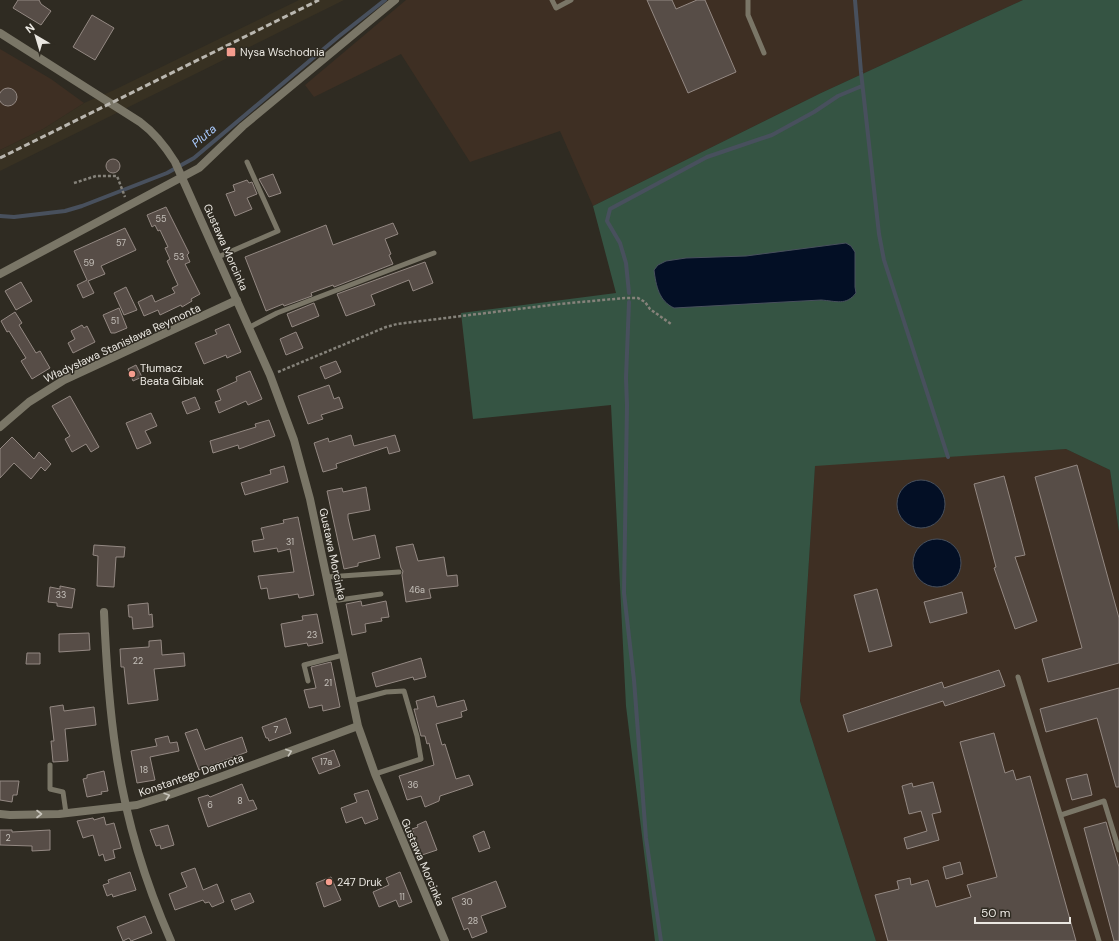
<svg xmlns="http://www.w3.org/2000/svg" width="1119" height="941" viewBox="0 0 1119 941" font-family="'DM Sans',sans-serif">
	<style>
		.built { fill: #383122 }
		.industrial { fill: #3e2f23 }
		.green { fill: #355443 }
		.water { fill: #030f25; stroke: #48505d }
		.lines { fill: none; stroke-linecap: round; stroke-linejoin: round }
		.stream { stroke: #48505d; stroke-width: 4 }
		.building { fill: #574d47; stroke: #948983 }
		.path { stroke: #85827a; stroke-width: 2.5; stroke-dasharray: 3 2; stroke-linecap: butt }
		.lane { stroke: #7a7667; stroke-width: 5 }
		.street { stroke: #7a7667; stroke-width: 8 }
		.rail { stroke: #b9b6af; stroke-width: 3; stroke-dasharray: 6 3; stroke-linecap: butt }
		.oneway { stroke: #c8c5bc }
		.poi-dot { fill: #f59d8e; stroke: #2f2b22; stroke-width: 1.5 }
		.labels { text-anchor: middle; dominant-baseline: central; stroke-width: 3; stroke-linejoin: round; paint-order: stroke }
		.number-label { font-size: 9px; fill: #c5c0ba }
		.poi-label { font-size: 11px; fill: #eae7e1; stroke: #2f2b22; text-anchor: start }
		.street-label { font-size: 11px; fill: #eae7e1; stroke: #2f2b22 }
		.water-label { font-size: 12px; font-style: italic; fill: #a8c8fb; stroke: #2f2b22 }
	</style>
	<rect width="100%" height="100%" fill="#2f2b22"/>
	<path class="built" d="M299,0H344L0,171V150L43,129L84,103L112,91Z"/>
	<path class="industrial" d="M406,0H1023L821,93L593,206L560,131L470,162L401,54L314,97L305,85Z
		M0,49L51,79L84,103L43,129L0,150Z
		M1066,449L1110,470L1119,532V941H876L800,701L815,465Z"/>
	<path class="green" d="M1023,0H1119V532L1110,470L1066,449L815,466L800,701L876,941H655L626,706L611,405L473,419L461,313L616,293L593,206L821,93Z"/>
	<path class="water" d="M846,243L851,246L855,252V287L856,293C846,306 836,301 821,300L674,308C659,301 656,286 654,270L658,265L666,261L686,258L746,256Z
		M897 504a24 24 0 1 1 48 0a24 24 0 1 1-48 0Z
		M913 563a24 24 0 1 1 48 0a24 24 0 1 1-48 0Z"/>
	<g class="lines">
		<path class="stream" d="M855,0L861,72L879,234L884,260L948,457
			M0,216L14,217L65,211L82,206L167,173L194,158L338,37L385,0
			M629,293L626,263L620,243L607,221L610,209L707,157L772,135L814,112L838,96L862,86
			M629,302L626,378L627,405L624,593L634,680L646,838L661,941"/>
	</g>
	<path class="building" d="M18,0H39L41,4L51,11L41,25L13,8Z
		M647,0H672L676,9L697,0H705L736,72L688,93Z
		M92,15L114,28L95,60L73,47Z
		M-1 97a9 9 0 1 1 18 0a9 9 0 1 1-18 0Z
		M106 166a7 7 0 1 1 14 0a7 7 0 1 1-14 0Z
		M273,174L281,193L269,197L259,179Z
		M247,180L249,183L252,182L257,194L247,198L252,209L235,216L226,194L235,191L233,185Z
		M166,207L189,253L187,255L190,262L185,264L200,294L191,299L192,301L182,307L181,305L160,315L158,310L144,316L138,302L152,295L155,302L175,293L172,288L178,285L167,261L170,259L165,248L168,247L160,230L158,231L155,225L152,227L147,215Z
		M393,223L398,234L385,239L391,254L389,255L393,264L334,287L333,285L311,293L312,296L284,306L283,304L266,311L245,257L326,225L333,245Z
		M125,228L136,250L101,266L105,274L88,281L94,293L83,298L77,285L87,280L74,251Z
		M425,262L433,283L413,291L409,280L371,295L375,305L346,316L337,294Z
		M21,282L32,301L16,310L5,291Z
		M126,287L137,310L124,315L114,293Z
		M314,303L319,316L292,327L287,314Z
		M119,308L127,328L115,333H111L103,315Z
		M15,312L22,323L19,325L36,353L40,351L50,368L32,379L21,361L26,358L9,331L7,332L1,321Z
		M229,324L241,352L227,358L226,355L204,364L195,343L217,334L215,330Z
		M82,325L84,328L87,326L95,342L73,353L68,343L75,339L71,331Z
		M296,332L303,348L286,355L280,339Z
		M336,361L341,372L325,379L320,367Z
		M136,365L142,377L133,381L128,369Z
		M250,371L262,399L248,405L246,401L219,413L215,402L221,400L217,390L237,381L236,377Z
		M329,385L334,399L339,397L343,408L321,415L323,419L308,424L298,396Z
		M70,396L99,447L91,452L86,444L72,452L65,439L70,436L52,406Z
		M195,397L200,409L187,414L182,402Z
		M151,413L157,426L145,431L151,443L137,449L126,423Z
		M269,420L275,436L239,449L238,445L213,453L210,441L256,427L255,424Z
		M351,435L354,446L395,435L400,451L389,454L387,447L336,464L337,468L323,472L314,443L328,438L329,442Z
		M12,437L34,459L39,452L51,464L45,471L41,467L31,479L14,463L0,478V449Z
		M1077,465L1119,618V663L1048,682L1042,659L1082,648L1035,477Z
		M284,466L288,482L245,495L241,483L271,474L270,470Z
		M1004,476L1025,555L1015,557L1037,621L1015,629L994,568L996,567L974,484Z
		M366,487L370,510L348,514V518L353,540L375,535L380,558L358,563V566L344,569L327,491L342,488L343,492Z
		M298,517L314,595L299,598L298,594L269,599L267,588L261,589L258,576L294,572L290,549L278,552L277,548L254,552L252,541L264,539L261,528L284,523L283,520Z
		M413,544L418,561L444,557L447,576L457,575L458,586L429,589L431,598L406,602L402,575L403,571L401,568L396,547Z
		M94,545L125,547L124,557H116L114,587L97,586L98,556L93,555Z
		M60,586L75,589L72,608L57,606V603L48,602L50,587L60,589Z
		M877,589L892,646L869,652L854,595Z
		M962,592L967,613L930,623L924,602Z
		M361,601L362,606L386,601L389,617L381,618L382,621L365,624L366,632L352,635L346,604Z
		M148,603L149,615L152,614L153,627L133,629L132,617H129L128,605Z
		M317,614L323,643L308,646L307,643L285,647L281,624L303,620L302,616Z
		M89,633L90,650L59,652V634Z
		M161,640L162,655L184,653L185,666L154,669L158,700L128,704L124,667H121L120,649L149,647V641Z
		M27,653H40V664H26Z
		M421,658L426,677L414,680L413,677L376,687L372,673Z
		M331,662L340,707L323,711L322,705L309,708L304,690L316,688L311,667Z
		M999,670L1005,686L945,706L943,701L848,732L843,715L942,682L944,688Z
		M1119,688V787H1116L1097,718L1046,732L1040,709Z
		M434,696L437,707L464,700L467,710L461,712L462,717L436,724L442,745L445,744L456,779L469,775L473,785L440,796L439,801L425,807L421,796L407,800L399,776L434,765L429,743L427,744L425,736H421L414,709H418L416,701Z
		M63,705L64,711L94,707L96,725L65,729L68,761L53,762L51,741H54L50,707Z
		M286,718L291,733L269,741L268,738H266L262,727Z
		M197,729L205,750L242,737L247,752L199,770L185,733Z
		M994,733L1005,773L1013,770L1016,780L1030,776L1076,941H888L875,895L899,889L897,881L910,878L911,885L928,880L936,907L971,897L967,885L997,877L960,742Z
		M168,736L170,743L177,742L179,751L150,757L155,780L137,783L131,751L157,746L155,739Z
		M334,750L340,766L319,774L312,758Z
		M104,771L108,791L101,792L102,794L87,797L83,779L87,778V775Z
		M1087,774L1092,795L1072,800L1066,779Z
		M0,781H19L17,795H13L12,802L0,800Z
		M933,782L941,812L932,814L939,840L907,849L904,838L927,831L921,811L909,814L902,786L912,783L913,787Z
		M242,784L249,801L253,800L257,809L208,827L198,798L208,795L210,797Z
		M368,790L378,819L365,824L362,817L346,823L341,808L357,802L354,794Z
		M104,817L106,825L114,823L121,848L113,850L115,858L105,861L103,854L99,856L93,835L83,838L77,821L93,818L94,820Z
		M426,821L437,850L422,855L412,829L418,827L417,825Z
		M1106,822L1119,867V941H1114L1084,828Z
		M168,825L174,845L161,849L160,845L156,846L150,830Z
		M0,830H12V832L50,830V850L32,851V846L0,845Z
		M484,831L490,848L479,852L473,836Z
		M960,862L963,874L946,879L943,867Z
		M195,868L203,890L217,884L224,902L212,907L209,902L205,903L203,900L175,910L169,894L187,887L181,873Z
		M130,872L136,890L113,897L112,894L107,896L103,885L109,883L108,880Z
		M400,872L412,902L399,907L396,900L379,907L373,892L389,885L386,878Z
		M331,877L341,900L324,907L316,883Z
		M496,881L506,907L481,916L487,932L472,938L468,928L464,930L452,898Z
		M250,893L254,902L235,910L231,900Z
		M145,916L152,933L131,941L129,938L123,941L117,927Z"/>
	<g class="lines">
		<path class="path" d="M74,183L96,176H117L125,197
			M278,372L386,327L397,324L559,304L625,298H638L645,302L650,309L671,324"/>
		<path class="lane" d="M552,0L556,8L571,0
			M748,0V15L764,53
			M218,257L278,231L247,162
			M250,327L277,313L434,253
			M327,577L399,572
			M332,601L381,594
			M1018,677L1099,941
			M308,681L304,665L343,655
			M352,701L386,692L404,691L417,736L421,759L375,774
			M50,765V789L63,792L66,813
			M1061,815L1104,801L1119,850"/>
		<path class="street" d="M0,33L140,122C155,133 165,146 175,162L270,375L294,440L310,499L358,726L375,774L445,941
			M0,274L199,168L243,126L395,0
			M0,427L29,402L64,380L237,300
			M104,612C106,659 109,706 116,752C125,815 145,882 171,941
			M0,814L10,815L59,814L137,805L172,794L220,777L358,726"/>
		<path class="rail" d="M0,158L319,0"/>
	</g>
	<defs><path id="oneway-chevron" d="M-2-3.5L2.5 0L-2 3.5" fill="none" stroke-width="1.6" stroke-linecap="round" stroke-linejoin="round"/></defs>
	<g class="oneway">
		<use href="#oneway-chevron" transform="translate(289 752) rotate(-20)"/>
		<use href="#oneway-chevron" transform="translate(167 796) rotate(-17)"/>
		<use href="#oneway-chevron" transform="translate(39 814)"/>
	</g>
	<g class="poi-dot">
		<rect x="226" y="47" width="10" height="10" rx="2"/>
		<circle cx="132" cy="374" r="4"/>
		<circle cx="329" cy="882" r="4"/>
	</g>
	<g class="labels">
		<g class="number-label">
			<text x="161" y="219">55</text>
			<text x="121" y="243">57</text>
			<text x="179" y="257">53</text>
			<text x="89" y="263">59</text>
			<text x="115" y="321">51</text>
			<text x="290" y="542">31</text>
			<text x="417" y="590">46a</text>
			<text x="61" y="595">33</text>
			<text x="312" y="635">23</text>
			<text x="138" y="661">22</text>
			<text x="328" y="683">21</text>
			<text x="276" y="730">7</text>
			<text x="326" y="762">17a</text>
			<text x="144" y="770">18</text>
			<text x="413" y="785">36</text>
			<text x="240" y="801">8</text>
			<text x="210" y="805">6</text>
			<text x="8" y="838">2</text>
			<text x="402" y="897">11</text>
			<text x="467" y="902">30</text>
			<text x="473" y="921">28</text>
		</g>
		<g class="poi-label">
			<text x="240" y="52">Nysa Wschodnia</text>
			<text x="140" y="368">Tłumacz<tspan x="140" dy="13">Beata Giblak</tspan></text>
			<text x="337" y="882">247 Druk</text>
		</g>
		<g class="street-label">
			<text transform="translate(226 247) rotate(66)">Gustawa Morcinka</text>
			<text transform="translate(122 343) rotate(-25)">Władysława Stanisława Reymonta</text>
			<text transform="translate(333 554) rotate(78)">Gustawa Morcinka</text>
			<text transform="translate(191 775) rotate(-19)">Konstantego Damrota</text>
			<text transform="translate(423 862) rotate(67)">Gustawa Morcinka</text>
		</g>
		<g class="water-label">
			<text transform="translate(204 136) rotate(-40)">Pluta</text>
		</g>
	</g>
	<g transform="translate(36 36) rotate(322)" stroke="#2f2b22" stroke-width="3" paint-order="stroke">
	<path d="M0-3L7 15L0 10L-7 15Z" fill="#eae7e1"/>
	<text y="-6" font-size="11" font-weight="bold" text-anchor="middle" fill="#eae7e1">N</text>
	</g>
	<path d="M975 917v6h95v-6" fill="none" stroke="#eae7e1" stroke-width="2"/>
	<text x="981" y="917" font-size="12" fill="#eae7e1" stroke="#2f2b22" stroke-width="3" paint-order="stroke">50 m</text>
</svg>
